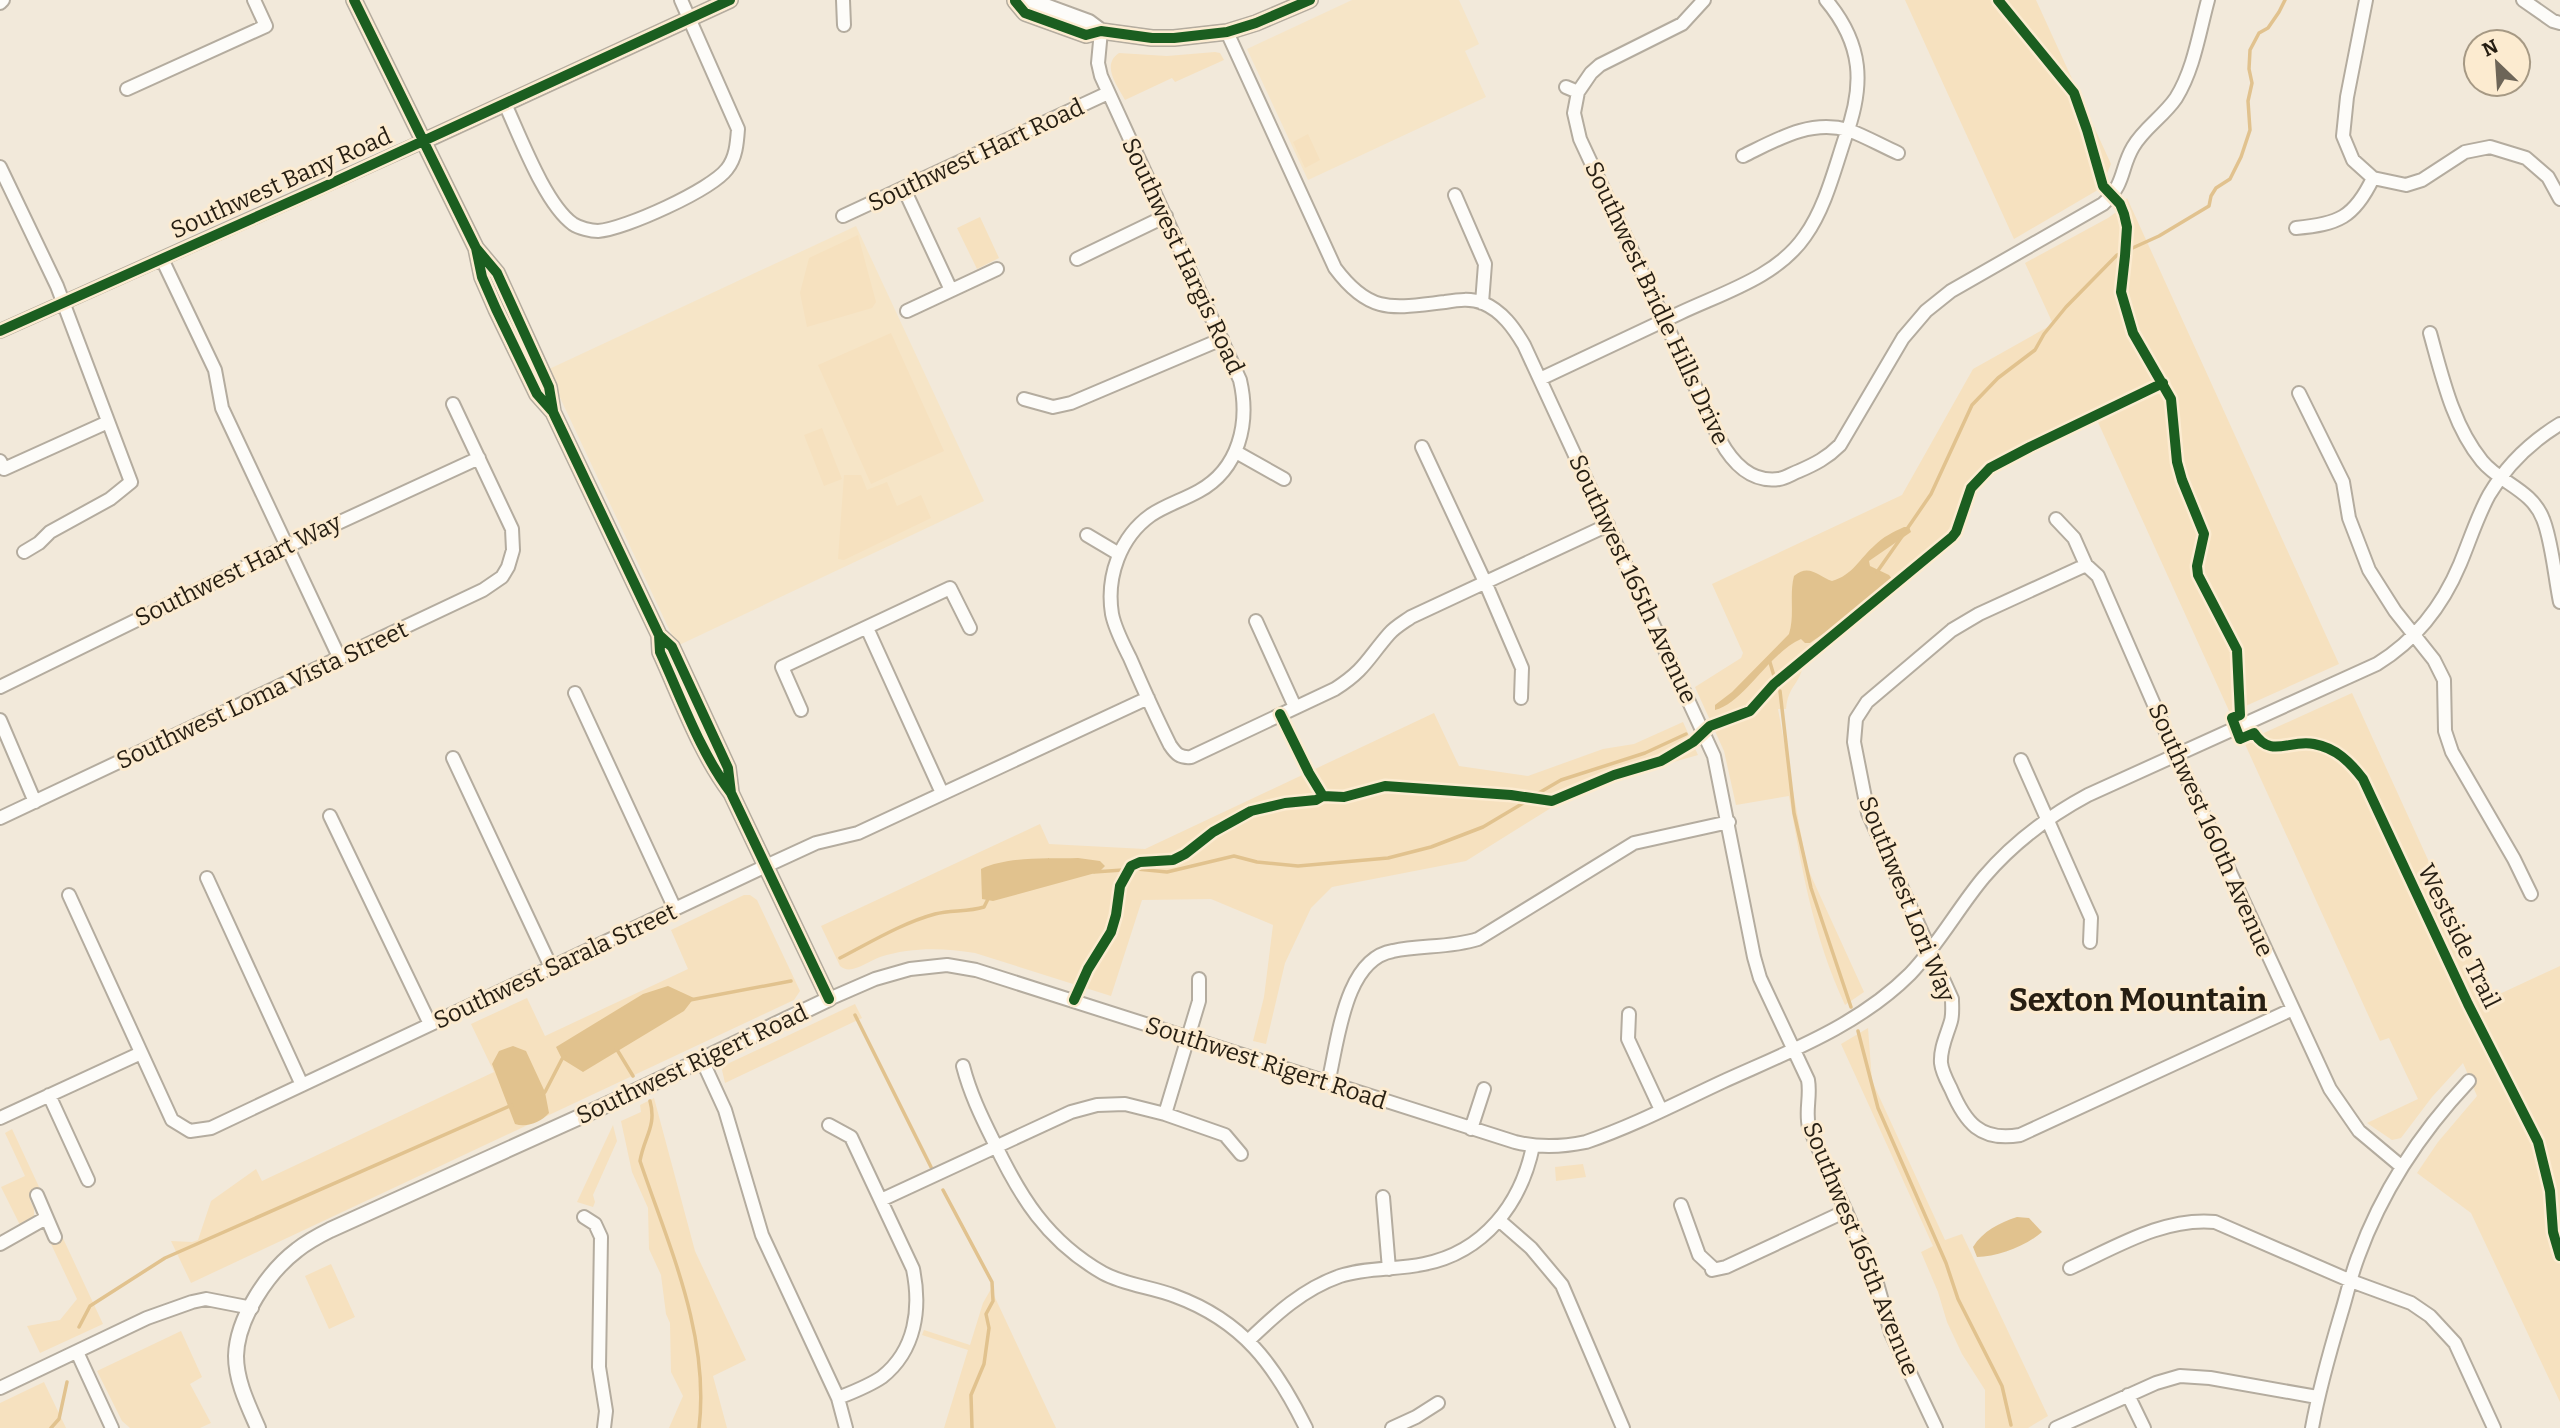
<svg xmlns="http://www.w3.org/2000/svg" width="2560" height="1428" viewBox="0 0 2560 1428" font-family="Bitter,serif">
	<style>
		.built { fill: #f6e5c7 }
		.green { fill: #f6e1bf }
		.water { fill: #e1c28e }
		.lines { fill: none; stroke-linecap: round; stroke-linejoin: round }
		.stream { stroke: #e1c28e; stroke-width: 3.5 }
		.minor-casing { stroke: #b4ac9f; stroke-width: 16 }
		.major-casing { stroke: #b4ac9f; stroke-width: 18 }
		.minor { stroke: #fdfcf9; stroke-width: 12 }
		.major { stroke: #fdfcf9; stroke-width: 14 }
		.cycleway-casing { stroke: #fcebd0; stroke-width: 15 }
		.cycleway { stroke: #1b5e20; stroke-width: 10 }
		.labels { text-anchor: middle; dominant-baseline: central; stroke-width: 6; stroke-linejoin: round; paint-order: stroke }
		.street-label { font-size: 24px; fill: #261e12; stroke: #fcebd0 }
		.district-label { font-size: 32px; font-weight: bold; fill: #261e12; stroke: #fcebd0 }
	</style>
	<rect width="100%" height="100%" fill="#f2e9da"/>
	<path class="built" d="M1352,0H1459L1479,44L1465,51L1486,97L1308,180L1247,49Z
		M856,226L984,501L677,646L547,370Z"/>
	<path class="green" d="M1905,0H2036L2111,164L2102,185L2096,191L2014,239Z
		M1215,52L1220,53L1224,60L1175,82L1172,78L1125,100C1117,85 1101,65 1119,53L1167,56Z
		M1308,134L1320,160L1305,168L1293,142Z
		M2127,198L2339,664L2230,713L2097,420L2017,457L1981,479L1972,492L1960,535L1803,666C1799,685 1788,686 1786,709H1778L1807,867L1864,992L1845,1005C1813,936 1802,870 1789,796L1736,805L1724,751L1695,687L1741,658L1743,653L1712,584L1902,495L1973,369L2053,324L2025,263L2108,218L2119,210Z
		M980,217L999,258L977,269L957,228Z
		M858,235L876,302L872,308L807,327L800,293L809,258Z
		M891,333L944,451L871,484L818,365Z
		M822,428L842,479L824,486L804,435Z
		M844,475H861L867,490L887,482L897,506L921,495L931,518L844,560L838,559Z
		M2352,693L2491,998L2560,966V1402L2471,1213L2417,1173L2438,1142L2477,1096L2463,1063L2432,1097L2401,1138L2392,1140L2367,1123L2418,1099L2389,1038L2380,1041L2244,742Z
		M1434,713L1459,766L1528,776L1603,749L1634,744L1683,722L1698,755L1610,780L1567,798L1466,861L1332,887L1311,908L1285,963L1266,1044L1253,1041L1264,997L1273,925L1211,899L1142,900L1111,996L975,953C943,948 912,947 880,957C868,961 851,976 840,966L821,926L1040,824L1049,844L1145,849Z
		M744,895H750L757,900L800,991L794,1000L191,1283L171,1241L192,1242L198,1240L211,1201L256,1169L262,1181L494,1072L471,1024L527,998L545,1036L688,969L671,930Z
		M855,1004L862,1018L725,1083L722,1070L725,1065Z
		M1868,1028L1872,1081L1945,1240L1962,1234L2048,1416L2028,1428H1985V1390L1962,1354L1947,1322L1938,1292L1921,1252L1933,1246L1841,1044Z
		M654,1098L695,1251L746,1360L713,1376L727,1428H669L683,1396L671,1372L670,1323L666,1314L661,1275L649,1249L648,1208L632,1172L621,1121L641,1112L640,1105Z
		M613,1125L617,1141L593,1195L595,1202L593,1207L577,1202Z
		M12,1129L103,1324L40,1353L27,1326L60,1320L77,1299L51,1244L61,1239L41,1196L30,1200L34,1209V1216L21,1227L1,1187L25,1176L5,1133Z
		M1583,1164L1586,1177L1556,1181L1555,1167Z
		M331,1264L355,1317L329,1329L305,1276Z
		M991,1289L1047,1409L1056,1428H944L968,1350L922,1335L924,1330L970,1345L983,1303Z
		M181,1331L202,1377L190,1384L211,1423L200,1428H130L122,1421L97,1371Z
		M44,1382L66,1428H0V1403Z"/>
	<path class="water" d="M1904,527H1909L1911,532L1869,561L1870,566L1889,575L1892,579C1873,604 1836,625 1810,643H1805L1801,639C1769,653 1744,703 1715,710V705L1732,692L1789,634C1795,615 1789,595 1794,576C1809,563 1818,576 1832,581C1853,575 1859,559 1875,545C1883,537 1893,532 1904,527Z
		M1078,858L1100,861L1105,866L1099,872L993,901L982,899L981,869C1009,856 1047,859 1078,858Z
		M668,986L694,998L684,1011L583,1072L562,1059L556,1047L643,994Z
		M513,1046L526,1051L545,1092L549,1113C541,1122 527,1128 515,1124L492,1064L499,1051Z
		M2017,1217L2029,1218L2042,1232C2026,1246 1998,1257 1977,1257L1973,1247C1983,1231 1999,1223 2017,1217Z"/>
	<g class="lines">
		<path class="stream" d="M1907,529L1931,494L1972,405L1998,378L2035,350L2044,334L2066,307L2117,255L2159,236L2209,206L2211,196L2216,188L2230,179L2241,157L2250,130L2248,101L2252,83L2249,69L2250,50L2259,33L2268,28L2279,12L2285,0
			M1877,572L1903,535
			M1769,659L1774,676
			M1780,691L1794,813L1811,888L1851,1007
			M1537,794L1561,780L1645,753L1686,734
			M1094,872L1137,869L1167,872L1234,856L1257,862L1298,866L1388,858L1431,847L1483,827L1525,802
			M840,958C871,942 902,923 935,914C951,910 968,912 984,907L989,897
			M690,1000L791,981
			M855,1015L931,1167
			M1858,1031L1878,1108L1946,1263L1958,1299L2002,1386L2011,1425
			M616,1048L633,1076
			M542,1094L545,1092L562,1059L565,1057
			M650,1101C657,1126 644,1137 640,1161C669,1247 710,1335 699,1428
			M943,1190L992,1282L993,1301L986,1314L989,1328L984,1364L971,1395L972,1428
			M79,1327L90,1306L165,1258L512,1105
			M51,1428L59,1419L67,1382"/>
		<defs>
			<path id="minor" d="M843,0L844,25
				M2366,0L2347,97L2343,136L2353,160L2373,178L2406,185L2422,180L2465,152L2490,147L2526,158L2548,177L2560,199
				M2523,0L2553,21L2560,23
				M0,3L3,0
				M1101,31L1098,63L1101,76L1240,380C1250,423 1239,469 1199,491C1183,500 1166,505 1151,515C1120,537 1106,577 1112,614C1115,629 1123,644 1130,658C1143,688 1156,717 1170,745C1176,754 1180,758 1191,757L1335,689C1365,670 1368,658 1389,634C1395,627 1404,622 1411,617L1608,525
				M1227,32L1335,268C1370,315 1393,308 1445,302C1458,300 1471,298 1483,303C1502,311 1514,328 1524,345L1714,756L1754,957L1760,978L1808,1080C1811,1096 1805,1111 1809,1127L1876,1280L1891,1333L1936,1428
				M1566,87L1578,92L1591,73L1600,65L1682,24L1704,0
				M127,89L266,26L254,0
				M1578,92L1574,113L1580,139L1720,440C1732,462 1751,483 1779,479C1786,478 1793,473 1799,471C1815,464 1827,458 1840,445L1903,338L1926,311L1951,291L2103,204C2126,183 2120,169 2133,147C2144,128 2163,117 2176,98C2194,69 2199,33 2208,0
				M505,104C520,136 545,204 573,224C579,228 591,231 598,231C625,229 711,190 727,169C736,158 737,143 738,129L681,0
				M1743,156C1776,140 1810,119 1848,130C1865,136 1882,146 1898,153
				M0,167L57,286L131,482L110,499L50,532L39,543L24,552
				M904,189L951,290
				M1455,195L1485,264L1482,303
				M843,216L1108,93
				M2296,228C2338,224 2354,218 2373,178
				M162,259L215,370L222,408L340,659
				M1077,259L1166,216
				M907,311L997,269
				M0,331L424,141
				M2430,333C2442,376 2453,426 2482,461C2500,483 2532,490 2543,519C2552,541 2555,578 2560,602
				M1540,379C1587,357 1633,335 1680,313C1722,293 1777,277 1805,236C1825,208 1834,171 1845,138C1865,85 1863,44 1826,0
				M2299,393L2343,482L2349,518L2369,570L2395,611L2434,660L2444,680L2445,731L2452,752L2514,859L2531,894
				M1024,399L1053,407L1071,403L1222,339
				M1422,447L1485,582L1522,668L1521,698
				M1236,452L1284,479
				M0,461L4,469L108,422
				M2056,519L2074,538L2086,565L2098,576L2176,755L2330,1089L2359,1131L2402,1167
				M1087,535L1119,554
				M2086,565L1979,614L1952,630L1867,702L1856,719L1854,742L1868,813L1952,999C1952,1006 1953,1014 1951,1021C1947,1035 1940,1048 1941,1063C1942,1072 1947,1081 1951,1089C1965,1122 1980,1142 2020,1135L2293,1009
				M1256,621L1295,707
				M867,628L942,793
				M0,687L288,546L479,458
				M575,693L675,909
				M801,710L782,667L950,588L970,628
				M0,720L35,802
				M453,758L551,967
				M2021,760L2091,918L2090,942
				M330,816L430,1024
				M0,818L483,590L502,577L508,567L513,550L512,529L453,404
				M207,878L302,1085
				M69,895L172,1120L190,1131L211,1128L766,866L816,843L858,833L1148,698
				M829,999L875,979L910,969L947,965L976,970L1515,1142C1539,1148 1562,1147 1586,1142C1633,1126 1677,1103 1722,1082C1788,1052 1858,1026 1910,974C1939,944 1958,908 1984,877C2013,843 2049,816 2088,795L2377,664C2416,640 2442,607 2460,564C2470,540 2477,517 2489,495C2506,466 2532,441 2560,424
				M1629,1014L1628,1039L1661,1110
				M702,1060L725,1110L762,1235L838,1398L846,1428
				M963,1066C970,1093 981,1116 993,1140C1020,1197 1047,1241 1103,1273C1125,1285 1152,1287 1175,1296C1243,1321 1275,1365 1306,1428
				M1328,1083C1338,1043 1344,959 1393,951C1421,945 1450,948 1478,939L1634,843L1729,822
				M49,1095L88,1180
				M1165,1114L1199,1001V979
				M0,1118L141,1053
				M829,1125L851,1137L913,1269C921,1308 916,1350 882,1377C869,1386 853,1392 838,1398
				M1471,1129L1484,1089
				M37,1195L55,1237
				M1383,1197L1389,1269
				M881,1200L1071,1112L1097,1105L1125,1104L1165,1114L1225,1135L1241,1154
				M1681,1205L1699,1255L1713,1268
				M584,1217L595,1224L601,1237L599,1367L606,1411L604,1428
				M1500,1221L1531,1248L1562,1285L1623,1428
				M0,1244L46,1218
				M2070,1268C2116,1247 2164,1217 2215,1222L2351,1281L2411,1303L2430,1316L2455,1343L2494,1428
				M1712,1270L1726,1267L1846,1211
				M1249,1340C1276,1314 1303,1289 1340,1276C1367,1267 1396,1270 1424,1264C1484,1252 1521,1204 1533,1146
				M77,1352L112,1428
				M0,1388L147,1318L192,1302L206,1299L252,1308
				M2128,1395L2144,1428
				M1392,1428L1416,1417L1438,1403
				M2056,1428L2156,1383L2180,1376L2210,1378L2317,1397
				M2312,1428C2319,1389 2330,1351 2341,1314C2347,1295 2351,1275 2358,1257C2382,1191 2421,1132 2469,1081"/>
			<path id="major" d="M354,0L476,248L497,273L549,387L553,412
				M1029,0L1089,22L1101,31
				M1015,1L1025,13L1086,35L1101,31L1152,38H1174L1227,32L1256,23L1310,0
				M424,141L730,0
				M476,248L482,277L496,309L537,394L553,412L659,635L672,647L728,768L731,792
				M258,1428C248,1405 236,1381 236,1356C237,1318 268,1272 297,1250C307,1242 318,1236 330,1230L615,1101L829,999L731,793C700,752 682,700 660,652L659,635"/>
		</defs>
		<use href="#minor" class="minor-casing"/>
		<use href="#major" class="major-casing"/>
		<use href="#minor" class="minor"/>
		<use href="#major" class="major"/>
		<defs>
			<path id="cycleway" d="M354,0L476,248L497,273L549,387L553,411
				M1998,0L2074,93L2087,130L2103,186L2120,204L2124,214L2127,227L2125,256L2121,292L2133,333L2171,399L2177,462L2182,480L2204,534L2197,566L2198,575L2237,650L2240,715L2232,718L2240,739L2254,733C2271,759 2289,739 2314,744C2336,748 2350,762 2363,779L2468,1004L2538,1142L2550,1191L2553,1232L2560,1256
				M1015,1L1025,13L1086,35L1101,31L1152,38H1174L1227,32L1256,23L1310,0
				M476,248L482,277L496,309L537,394L553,412L659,635L672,647L728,768L731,793
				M0,331L321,188L730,0
				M659,635L660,652C682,700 700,752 731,793L829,999
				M1280,714L1309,773L1323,796
				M1074,1000L1088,969L1111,932L1116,915L1120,886L1131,866L1140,862L1173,860L1185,854L1213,832L1251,811L1285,803L1316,800L1323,796L1344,797L1385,786L1511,795L1552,801L1614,775L1661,761L1693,742L1710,726L1750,711L1774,684L1952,537L1956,532L1971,488L1990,468L2030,447L2163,383"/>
		</defs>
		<use href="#cycleway" class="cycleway-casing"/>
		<use href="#cycleway" class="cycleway"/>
	</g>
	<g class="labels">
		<g class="street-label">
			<text transform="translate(976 155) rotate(-25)">Southwest Hart Road</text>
			<text transform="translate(281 183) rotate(-24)">Southwest Bany Road</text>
			<text transform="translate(1183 256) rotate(65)">Southwest Hargis Road</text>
			<text transform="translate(1657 303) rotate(65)">Southwest Bridle Hills Drive</text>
			<text transform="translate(238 570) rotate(-26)">Southwest Hart Way</text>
			<text transform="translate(1633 579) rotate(65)">Southwest 165th Avenue</text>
			<text transform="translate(262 695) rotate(-25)">Southwest Loma Vista Street</text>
			<text transform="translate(2211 830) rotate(66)">Southwest 160th Avenue</text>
			<text transform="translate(1907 899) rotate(68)">Southwest Lori Way</text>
			<text transform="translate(2459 936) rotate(64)">Westside Trail</text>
			<text transform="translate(555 966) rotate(-25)">Southwest Sarala Street</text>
			<text transform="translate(1266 1063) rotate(18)">Southwest Rigert Road</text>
			<text transform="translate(692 1064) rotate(-25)">Southwest Rigert Road</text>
			<text transform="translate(1861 1249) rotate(68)">Southwest 165th Avenue</text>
		</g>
		<g class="district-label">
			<text x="2138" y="1000">Sexton Mountain</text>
		</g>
	</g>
	<g transform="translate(2497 63) rotate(335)"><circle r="33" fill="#fcebd0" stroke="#a69984" stroke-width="2"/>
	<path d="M0-5L12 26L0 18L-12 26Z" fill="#6d6558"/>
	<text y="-10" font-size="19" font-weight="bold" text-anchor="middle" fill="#261e12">N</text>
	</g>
</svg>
